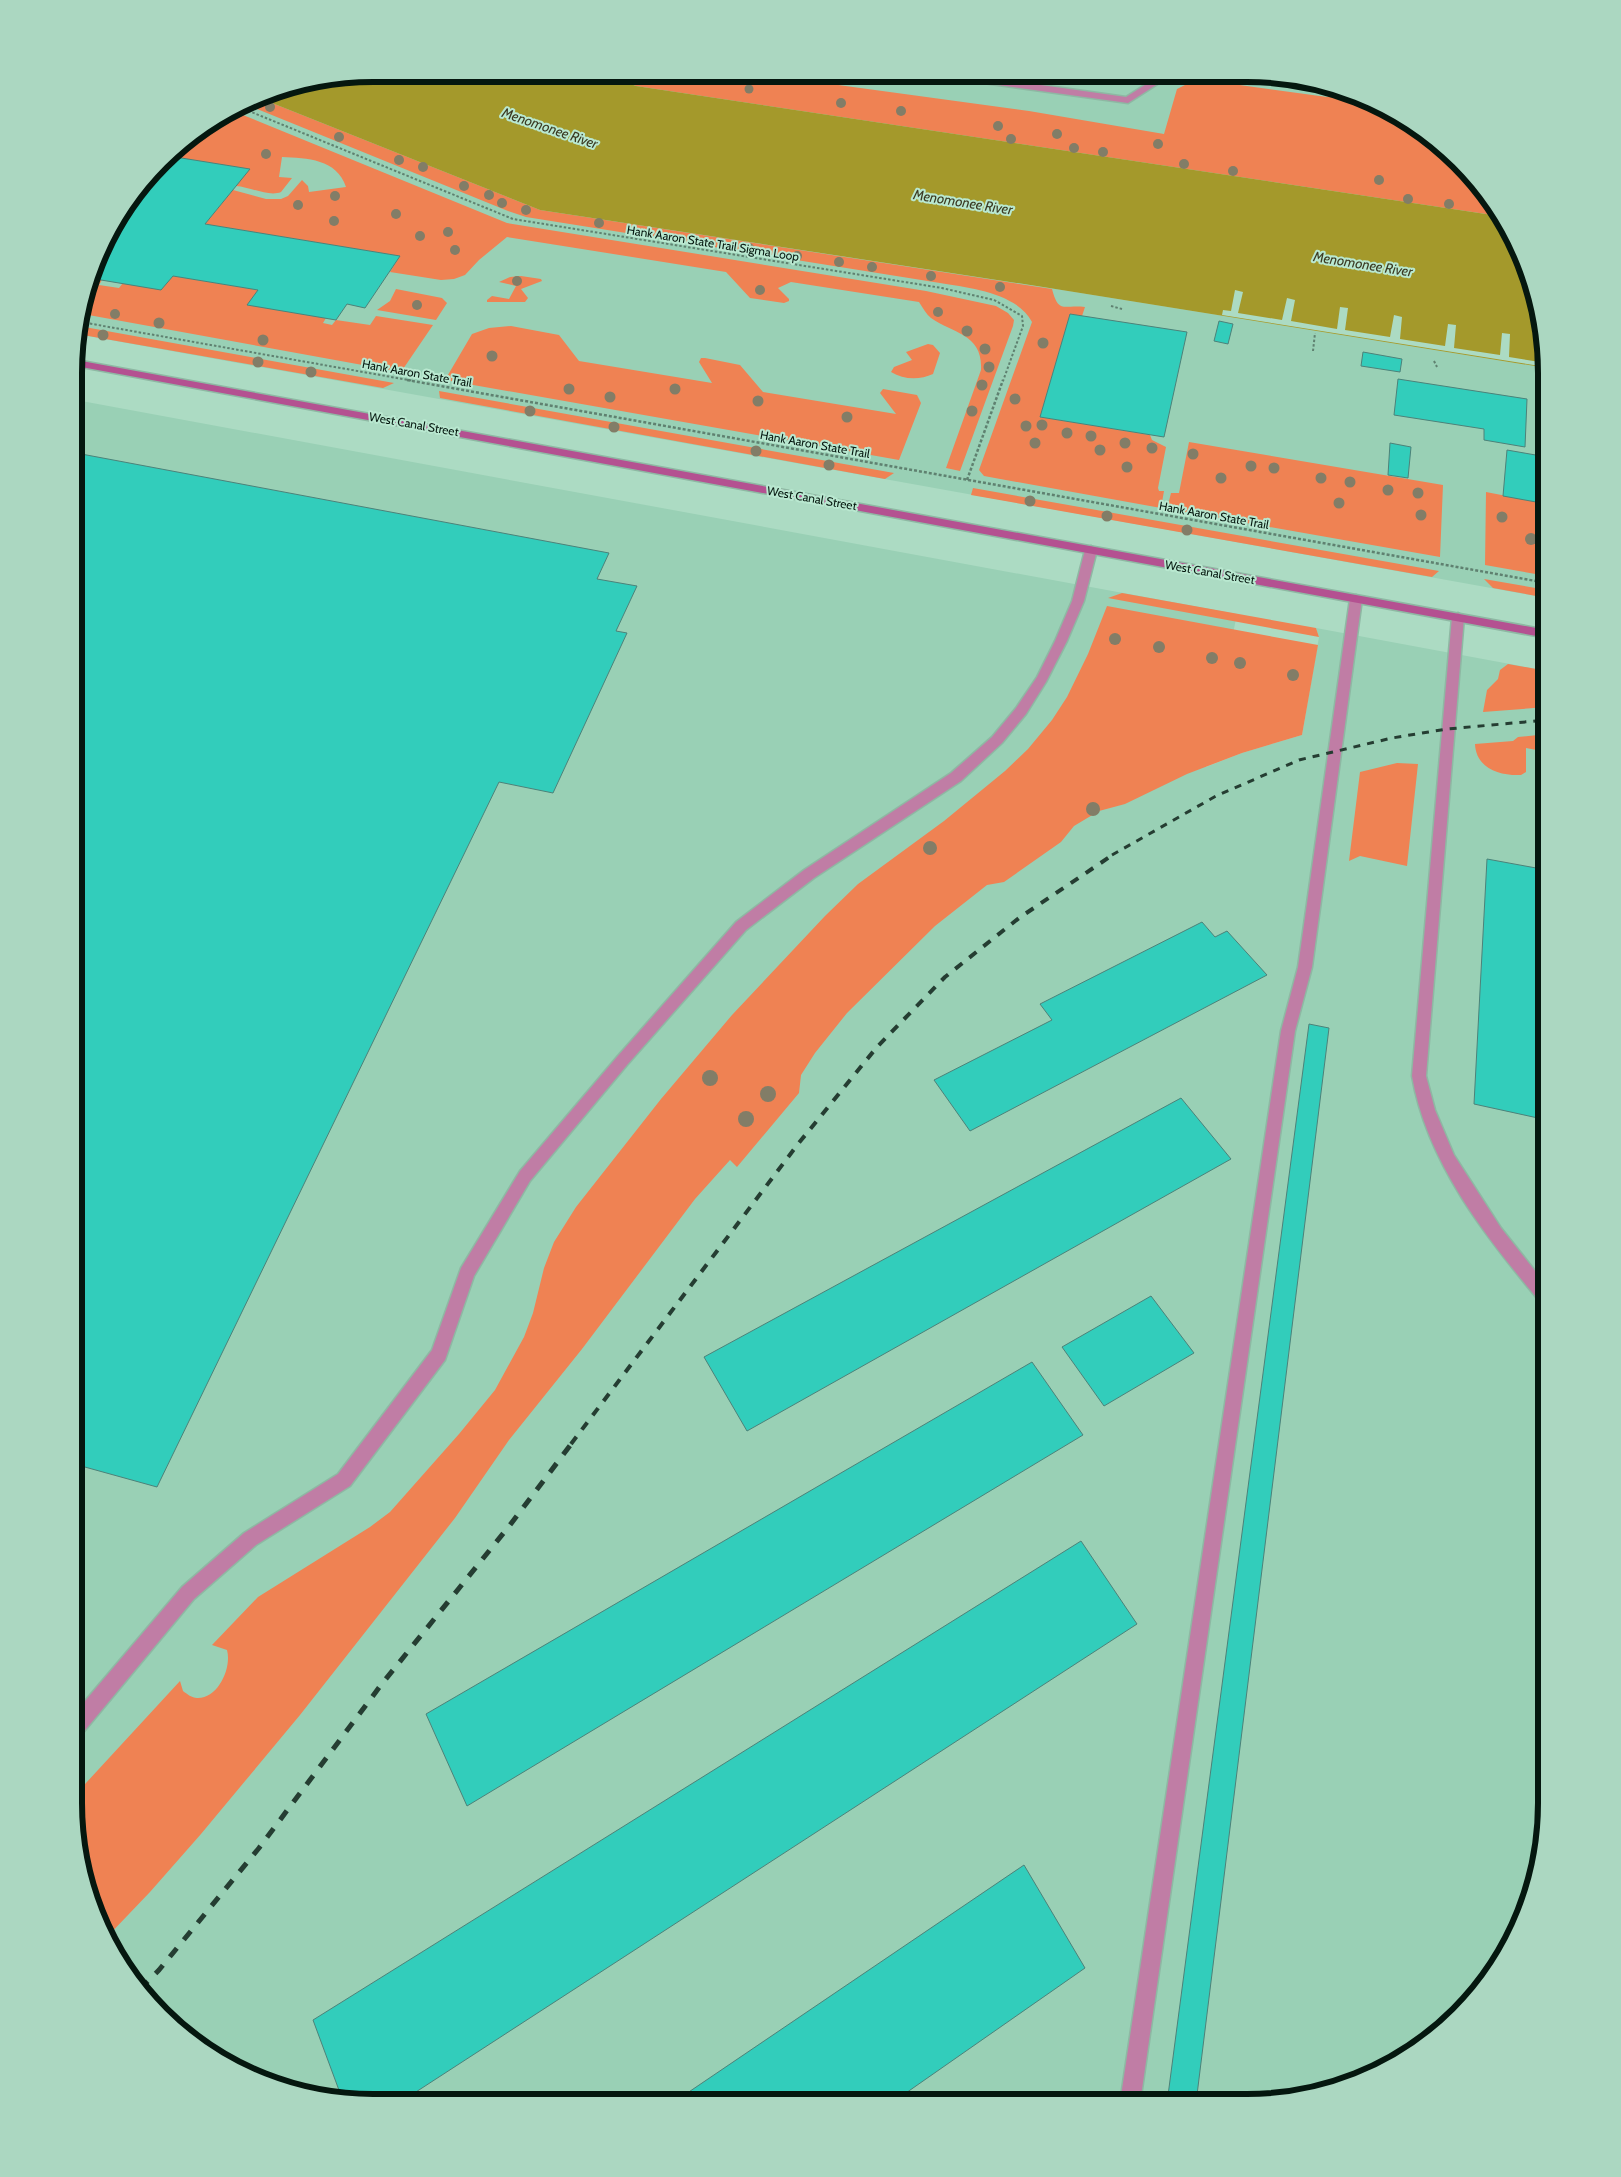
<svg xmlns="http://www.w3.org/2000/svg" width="1621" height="2177" viewBox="0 0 1621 2177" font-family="Cabin,sans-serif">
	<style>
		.built { fill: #99d0b5 }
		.green { fill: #ef8253 }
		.water { fill: #a4992b }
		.pier { fill: #acdbc3 }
		.building { fill: #32cdbb; stroke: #4c8279 }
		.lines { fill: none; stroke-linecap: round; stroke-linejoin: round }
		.lane-casing { stroke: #8eb8a3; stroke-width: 3 }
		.secondary-casing { stroke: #8eb8a3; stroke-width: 3 }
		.path-far1 { stroke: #5f8170; stroke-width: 2; stroke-dasharray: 2.5 2; stroke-linecap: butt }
		.path { stroke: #5f8170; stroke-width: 2.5; stroke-dasharray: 3 2; stroke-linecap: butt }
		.lane { fill: #c07da5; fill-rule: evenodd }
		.secondary { fill: #b45191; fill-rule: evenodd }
		.rail-far2 { stroke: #253d32; stroke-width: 3; stroke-dasharray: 7 7; stroke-linecap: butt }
		.rail-far1 { stroke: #253d32; stroke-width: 4; stroke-dasharray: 9 9; stroke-linecap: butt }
		.rail { stroke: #253d32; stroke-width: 5; stroke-dasharray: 11 11; stroke-linecap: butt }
		.tree { fill: #827d67 }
		.labels { text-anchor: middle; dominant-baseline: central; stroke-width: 4; stroke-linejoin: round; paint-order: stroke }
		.far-street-label { font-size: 12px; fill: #05170f; stroke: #b9e8d0 }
		.far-water-label { font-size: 14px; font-style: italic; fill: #3b3922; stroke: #b9e8d0 }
		.rim { fill: none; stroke: #05170f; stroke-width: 6 }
	</style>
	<rect width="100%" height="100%" fill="#acdbc3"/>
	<path class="built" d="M605,74L1287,76L1362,96L1414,124L1467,211L636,86Z
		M262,99L540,210L1043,287L1547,368V598L77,334L114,224L176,148Z
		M76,400L1237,614L1206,767L1242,753L1302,735L1319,637L1316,628L1547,671V1823L1531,1900L1497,1970L1445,2029L1380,2072L1325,2093L1248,2103L335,2101L259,2081L207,2053L148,2001L105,1936L84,1881L74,1804Z"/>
	<path class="green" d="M605,74L765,75L1029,111L1164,134L1177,89L1191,82H1218L1327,97L1364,98L1414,124L1473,176L1499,216L636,86Z
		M262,99L540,210L1052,289C1059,315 1064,304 1085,307L1082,316L1070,314L1040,417L1150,435L1152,440L1166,447L1158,488L1159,491H1164L1161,508L984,476L979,470L1032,322C1017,293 970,288 940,283L526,217L508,211L250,106Z
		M238,113L507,223L926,291L996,306L1008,313L1014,320L1013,326L960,471L946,468L981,370C983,334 954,334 931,318C926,314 923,308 919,302L791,282L778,288L789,299V301L784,303L750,298L726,272L507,237L479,260L465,275L454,279L441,280L390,272L400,256L205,224L233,190L266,199H281L288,196L302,180L308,186L309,192L346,187C337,159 307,158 282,157L279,177L292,178L281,192C269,197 250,187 236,186L249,169L169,156L176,148Z
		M173,276L258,290L248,305L326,318L323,323L332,325L336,320L370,325L376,316L433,325L401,372L83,314L95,279L102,280L99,285L119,288L123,283L161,290Z
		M521,276L541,279L542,281L521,289L528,298L525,302H487V300L492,296L509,299L516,286L499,282L510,277Z
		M396,289L442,298L447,303L436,320L377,310L390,301Z
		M79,326L394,383L383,388L77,334Z
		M511,326L559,335L579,361L712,383L699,362L701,358H705L740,365L763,392L896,414L880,393L883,389L917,395L921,403L899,460L445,380L472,334L489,328Z
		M928,344L933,345L940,353L933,374C920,380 904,380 891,372L894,367L912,360L906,352Z
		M439,391L894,473L885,479L440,398Z
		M1189,442L1443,485L1440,557L1167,509L1171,493H1179Z
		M973,488L1439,571L1432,577L971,495Z
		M1486,492L1547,504V576L1485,565Z
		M1484,579L1547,590V598L1493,588Z
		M1122,593L1316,628L1319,637L1108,598Z
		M1107,606L1318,645L1302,735L1242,753L1187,774L1125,804L1099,811L1074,826L1061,842L1004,882L987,885L935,926L847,1013L815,1053L801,1075L799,1093L737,1167L730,1160L695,1199L582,1349L509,1440L455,1518L300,1715L201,1834L150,1892L106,1938L84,1881L74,1796L180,1681L183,1691C187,1694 192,1698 197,1698C218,1699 232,1668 227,1650L212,1645L258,1597L370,1527L390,1512L459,1434L495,1390L524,1337L533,1313L544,1268L554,1242L576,1207L661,1099L732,1015L825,916L858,884L944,821L1005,771L1028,749L1052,720L1067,697L1088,654Z
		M1508,664L1547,671V707L1483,712L1487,690L1498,679L1500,670Z
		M1547,734V752L1526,748V772L1521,775C1499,776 1476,768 1475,744L1513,741L1518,737Z
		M1397,763L1418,764L1407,866L1360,856L1349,861L1360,772Z"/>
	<path class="water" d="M374,74H605L636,86L1499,216L1516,241L1537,296L1547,368L1043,287L540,210L262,99L277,90Z"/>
	<path class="pier" d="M1235,290L1243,292L1238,313L1282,320L1287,298L1295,300L1291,321L1337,329L1340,307L1348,308L1345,330L1390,337L1394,315L1402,317L1400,339L1445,346L1448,324L1456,325L1454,348L1500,355L1502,333L1510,334L1509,357L1546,363V367L1222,315L1223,310L1231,311Z"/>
	<path class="building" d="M169,156L250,169L205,224L400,256L365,308L347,304L336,320L247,305L258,290L173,276L161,290L95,279L114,224Z
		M1070,314L1187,332L1164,437L1040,417Z
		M1219,321L1233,324L1228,344L1214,341Z
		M1363,352L1402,359L1400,372L1361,366Z
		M1398,379L1527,399L1525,447L1484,440V429L1394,415Z
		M1390,443L1411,447L1408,478L1388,475Z
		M1507,450L1547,457V504L1503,496Z
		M76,453L609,553L597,579L637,586L616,631L627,633L553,793L499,782L157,1487L74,1464Z
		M1487,859L1547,870V1120L1474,1104Z
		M1202,922L1215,937L1227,931L1267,975L970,1131L934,1080L1052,1020L1040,1004Z
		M1309,1024L1329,1028L1196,2103H1167Z
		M1181,1098L1231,1159L747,1431L704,1357Z
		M1151,1296L1194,1353L1104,1406L1062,1347Z
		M1032,1362L1083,1435L467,1806L426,1714Z
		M1081,1541L1137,1624L402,2101H343L313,2020Z
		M1024,1865L1085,1968L893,2102H674Z"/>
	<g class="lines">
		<defs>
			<path id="lane" d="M943,75H970L1126,97L1159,76H1170L1128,103L947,78Z
				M1091,546L1097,550L1084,601L1067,641L1046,682L1026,714L1002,743L961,781L814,878L746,930L627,1065L530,1181L474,1276L445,1360L350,1486L256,1545L194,1599L81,1735L74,1737V1714L182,1587L244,1533L338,1474L432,1350L461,1268L520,1171L617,1057L736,922L804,870L951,773L992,737L1016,708L1037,677L1055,641L1072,601L1085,550Z
				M1356,595L1362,599L1312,967L1295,1031L1140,2103H1120L1281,1031L1298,967L1350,599Z
				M1458,613L1464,617L1426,1076L1435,1110L1454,1155L1501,1228L1547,1286V1305L1541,1303C1486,1237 1427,1163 1412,1076L1452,617Z"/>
			<path id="secondary" d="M76,360L1547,630V638L76,366Z"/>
		</defs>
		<use href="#lane" class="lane-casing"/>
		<use href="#secondary" class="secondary-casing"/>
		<path class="path-far1" d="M244,109L513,219L942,288L994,300L1022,316L1023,326L1003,381
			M1111,306L1122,309
			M81,322L414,381
			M1313,351L1315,333
			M1434,361L1437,367"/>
		<path class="path" d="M407,380L1547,583
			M967,480L1003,380"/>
		<use href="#lane" class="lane"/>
		<use href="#secondary" class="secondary"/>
		<path class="rail-far2" d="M1112,855L1216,796L1299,760L1392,738L1447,729L1547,720"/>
		<path class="rail-far1" d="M571,1444L798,1144L877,1047L945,977L1019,918L1114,854"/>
		<path class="rail" d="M140,1989L159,1970L259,1848L381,1685L510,1525L572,1443"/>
	</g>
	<g class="tree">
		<circle cx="749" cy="89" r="4.5"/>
		<circle cx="841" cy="103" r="5"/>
		<circle cx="270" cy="107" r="5"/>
		<circle cx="901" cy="111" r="5"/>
		<circle cx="998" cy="126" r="5"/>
		<circle cx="1057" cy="134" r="5"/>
		<circle cx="339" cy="137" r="5"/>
		<circle cx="1011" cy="139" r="5"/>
		<circle cx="1158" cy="144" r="5"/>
		<circle cx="1074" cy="148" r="5"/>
		<circle cx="1103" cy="152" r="5"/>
		<circle cx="266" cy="154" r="5"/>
		<circle cx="399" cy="160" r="5"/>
		<circle cx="1184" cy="164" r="5"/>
		<circle cx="423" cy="167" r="5"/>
		<circle cx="1233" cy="171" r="5"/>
		<circle cx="1379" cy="180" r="5"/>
		<circle cx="464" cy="186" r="5"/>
		<circle cx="489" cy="195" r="5"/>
		<circle cx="335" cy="196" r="5"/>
		<circle cx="1408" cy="199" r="5"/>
		<circle cx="502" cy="203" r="5"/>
		<circle cx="1449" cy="204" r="5"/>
		<circle cx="298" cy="205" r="5"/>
		<circle cx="526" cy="210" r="5"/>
		<circle cx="396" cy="214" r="5"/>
		<circle cx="334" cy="221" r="5"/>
		<circle cx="599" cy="223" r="5"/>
		<circle cx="448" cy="232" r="5"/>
		<circle cx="420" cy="236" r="5"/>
		<circle cx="749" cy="248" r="5"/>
		<circle cx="455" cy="250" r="5"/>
		<circle cx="797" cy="256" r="5"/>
		<circle cx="839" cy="262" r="5"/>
		<circle cx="872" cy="267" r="5"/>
		<circle cx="931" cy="276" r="5"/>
		<circle cx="517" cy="281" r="5"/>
		<circle cx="1000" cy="287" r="5"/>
		<circle cx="760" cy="290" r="5"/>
		<circle cx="417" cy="305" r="5"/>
		<circle cx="938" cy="312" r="5"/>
		<circle cx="115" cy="314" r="5"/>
		<circle cx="159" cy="323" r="5.5"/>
		<circle cx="967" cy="331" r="5.5"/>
		<circle cx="103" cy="335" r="5.5"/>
		<circle cx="263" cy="340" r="5.5"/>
		<circle cx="1043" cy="343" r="5.5"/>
		<circle cx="985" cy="349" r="5.5"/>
		<circle cx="492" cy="356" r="5.5"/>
		<circle cx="258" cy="362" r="5.5"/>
		<circle cx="989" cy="367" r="5.5"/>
		<circle cx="311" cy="372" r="5.5"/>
		<circle cx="982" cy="385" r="5.5"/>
		<circle cx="569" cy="389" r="5.5"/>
		<circle cx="675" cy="389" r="5.5"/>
		<circle cx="610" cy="397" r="5.5"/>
		<circle cx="1015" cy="399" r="5.5"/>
		<circle cx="758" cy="401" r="5.5"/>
		<circle cx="530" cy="411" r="5.5"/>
		<circle cx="972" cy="411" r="5.5"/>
		<circle cx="847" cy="417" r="5.5"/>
		<circle cx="1042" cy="425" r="5.5"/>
		<circle cx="1026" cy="426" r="5.5"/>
		<circle cx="614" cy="427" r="5.5"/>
		<circle cx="1067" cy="433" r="5.5"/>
		<circle cx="1091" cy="436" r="5.5"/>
		<circle cx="1035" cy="443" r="5.5"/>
		<circle cx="1125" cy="443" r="5.5"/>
		<circle cx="1152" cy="448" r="5.5"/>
		<circle cx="1100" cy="450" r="5.5"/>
		<circle cx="756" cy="451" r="5.5"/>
		<circle cx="1193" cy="454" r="5.5"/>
		<circle cx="829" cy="465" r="5.5"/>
		<circle cx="1251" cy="466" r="5.5"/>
		<circle cx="1127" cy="467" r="5.5"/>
		<circle cx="1274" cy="468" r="5.5"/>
		<circle cx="1221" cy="478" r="5.5"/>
		<circle cx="1321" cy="478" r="5.5"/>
		<circle cx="1350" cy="482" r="5.5"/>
		<circle cx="1388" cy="490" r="5.5"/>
		<circle cx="1418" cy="493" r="5.5"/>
		<circle cx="1030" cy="501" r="5.5"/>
		<circle cx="1339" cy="503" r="5.5"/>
		<circle cx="1421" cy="515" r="5.5"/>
		<circle cx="1107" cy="516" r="5.5"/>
		<circle cx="1502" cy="517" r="5.5"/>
		<circle cx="1187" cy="530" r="5.5"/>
		<circle cx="1531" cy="539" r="6"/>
		<circle cx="1115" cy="639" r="6"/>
		<circle cx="1159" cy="647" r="6"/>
		<circle cx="1212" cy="658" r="6"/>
		<circle cx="1240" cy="663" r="6"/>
		<circle cx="1293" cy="675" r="6"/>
		<circle cx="1093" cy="809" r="7"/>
		<circle cx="930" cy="848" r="7"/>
		<circle cx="710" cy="1078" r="8"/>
		<circle cx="768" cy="1094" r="8"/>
		<circle cx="746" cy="1119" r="8"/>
	</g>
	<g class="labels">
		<g class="far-street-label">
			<text transform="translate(713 243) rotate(9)">Hank Aaron State Trail Sigma Loop</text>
			<text transform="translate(417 373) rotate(10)">Hank Aaron State Trail</text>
			<text transform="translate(414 424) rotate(10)">West Canal Street</text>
			<text transform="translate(815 444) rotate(10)">Hank Aaron State Trail</text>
			<text transform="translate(812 498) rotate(10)">West Canal Street</text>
			<text transform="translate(1214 515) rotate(10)">Hank Aaron State Trail</text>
			<text transform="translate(1210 572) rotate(10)">West Canal Street</text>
		</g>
		<g class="far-water-label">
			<text transform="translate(550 128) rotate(19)">Menomonee River</text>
			<text transform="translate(963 202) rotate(9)">Menomonee River</text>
			<text transform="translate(1363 264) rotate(9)">Menomonee River</text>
		</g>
	</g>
	<path d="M0 0H1621V2177H0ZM373 82H1247A291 291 0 0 1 1538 373V1803A291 291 0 0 1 1247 2094H373A291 291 0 0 1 82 1803V373A291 291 0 0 1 373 82Z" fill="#abd7c1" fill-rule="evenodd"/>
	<path class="rim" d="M373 82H1247A291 291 0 0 1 1538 373V1803A291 291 0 0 1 1247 2094H373A291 291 0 0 1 82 1803V373A291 291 0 0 1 373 82Z"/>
</svg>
